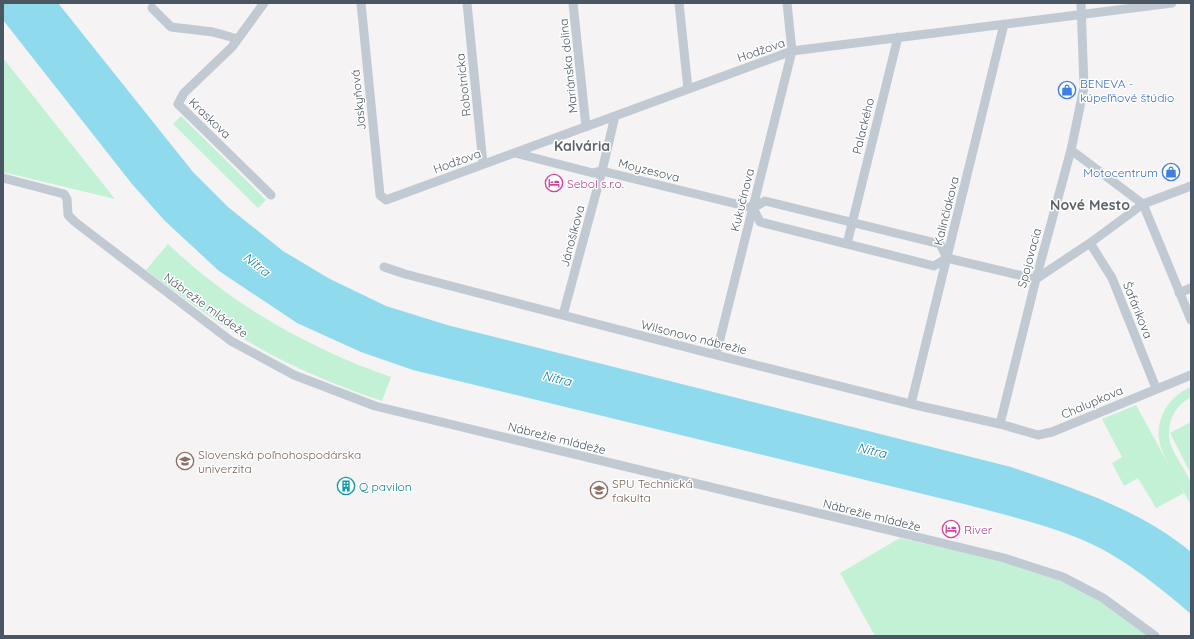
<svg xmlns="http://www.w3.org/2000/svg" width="1194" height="639" viewBox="0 0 1194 639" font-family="Quicksand,sans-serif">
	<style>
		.green { fill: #c3f1d5 }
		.water { fill: #90daee }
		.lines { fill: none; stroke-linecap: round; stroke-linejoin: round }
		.street { stroke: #c1cad2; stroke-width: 9 }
		.labels { text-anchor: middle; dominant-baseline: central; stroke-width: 3; stroke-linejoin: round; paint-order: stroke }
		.street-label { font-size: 12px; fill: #4a5661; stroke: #fff }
		.shop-label { font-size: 12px; fill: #366cbe; stroke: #fff; text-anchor: start }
		.hotel-label { font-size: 12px; fill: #b23c85; stroke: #fff; text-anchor: start }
		.education-label { font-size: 12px; fill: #785e54; stroke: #fff; text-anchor: start }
		.culture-label { font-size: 12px; fill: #0d838f; stroke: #fff; text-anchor: start }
		.water-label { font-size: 13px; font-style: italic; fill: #0c7c9b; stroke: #fff }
		.quarter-label { font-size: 14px; font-weight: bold; fill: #5f6368; stroke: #fff }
	</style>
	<rect width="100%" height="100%" fill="#f5f3f3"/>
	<path class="green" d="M3,58L115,199L3,172Z
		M181,116L266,200L258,208L173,124Z
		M168,244C232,305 308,348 391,377L382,401C330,383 279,362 233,332C203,313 174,291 146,270Z
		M1191,387V397C1172,407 1163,430 1173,450C1178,461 1187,472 1191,483C1193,489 1191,499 1191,505C1183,489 1164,460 1160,444C1154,419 1169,396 1191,387Z
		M1136,405L1184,493L1156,508L1138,478L1124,486L1112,463L1122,457L1102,419Z
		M1191,422V471L1190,472L1170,433Z
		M900,538C957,552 1017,561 1070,585C1098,599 1124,616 1149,636H875L840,573Z"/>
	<path class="water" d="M3,3H58L193,172L228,207L283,251L330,279L386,306L447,325L1011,467C1072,487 1141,510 1191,552V614C1157,585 1119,554 1078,538C1041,523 1002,514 964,504L413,370L361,352L297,323L219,271L165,221L132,184L3,20Z"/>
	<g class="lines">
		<path class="street" d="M264,3L232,47L184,93L178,104L271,195
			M361,3L380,195L386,200L792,51L1172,3
			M467,3L483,164
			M573,3L586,127
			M679,3L688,89
			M152,8L171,27L213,32L238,39
			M1071,150L1143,204L1191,320
			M515,153L593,173L602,171L753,208
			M3,178L64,194L67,199L68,215L75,222L231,341L294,375L375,406L1004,558L1063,577L1103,598L1155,636
			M1090,243L1112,278L1156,388
			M847,244L898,37
			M947,258L940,244L765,201L753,208L760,222L934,266L947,258L1036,279
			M384,267L405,274L716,355L911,404L1000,424L1038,435L1052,432L1191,375
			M1036,279L1090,243L1143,204L1191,186
			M1179,293L1191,288
			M563,315L602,171L615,116
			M716,355L792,51L787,3
			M911,404L1004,24
			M1000,424L1036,279L1071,150L1084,87L1081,3"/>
	</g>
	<defs>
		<symbol id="shop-ring" viewBox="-11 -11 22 22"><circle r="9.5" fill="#fff" stroke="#3f7fe0" stroke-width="1.5"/><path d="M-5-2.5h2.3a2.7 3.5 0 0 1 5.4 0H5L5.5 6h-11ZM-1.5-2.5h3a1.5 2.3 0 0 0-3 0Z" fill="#3f7fe0"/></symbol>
		<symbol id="hotel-ring" viewBox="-11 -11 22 22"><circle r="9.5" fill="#fff" stroke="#d1479c" stroke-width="1.5"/><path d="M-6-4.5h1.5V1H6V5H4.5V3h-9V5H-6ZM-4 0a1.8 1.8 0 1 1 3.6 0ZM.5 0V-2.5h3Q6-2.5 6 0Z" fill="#d1479c"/></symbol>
		<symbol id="university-ring" viewBox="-11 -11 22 22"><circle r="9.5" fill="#fff" stroke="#8d6e63" stroke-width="1.5"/><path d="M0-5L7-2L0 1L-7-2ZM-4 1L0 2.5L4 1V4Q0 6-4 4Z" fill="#8d6e63"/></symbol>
		<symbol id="building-ring" viewBox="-11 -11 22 22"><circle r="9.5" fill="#fff" stroke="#0f9aa8" stroke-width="1.5"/><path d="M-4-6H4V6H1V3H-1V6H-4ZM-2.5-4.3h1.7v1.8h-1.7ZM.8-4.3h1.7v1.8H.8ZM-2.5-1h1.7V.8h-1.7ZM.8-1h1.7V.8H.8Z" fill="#0f9aa8"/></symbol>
	</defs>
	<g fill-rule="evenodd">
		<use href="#shop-ring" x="1057" y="80" width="20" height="20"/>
		<use href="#shop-ring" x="1161" y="162" width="20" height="20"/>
		<use href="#hotel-ring" x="544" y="173" width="20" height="20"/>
		<use href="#university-ring" x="175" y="451" width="20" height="20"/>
		<use href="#building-ring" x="336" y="476" width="20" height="20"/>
		<use href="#university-ring" x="589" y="480" width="20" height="20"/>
		<use href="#hotel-ring" x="941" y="519" width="20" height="20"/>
	</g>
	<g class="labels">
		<g class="street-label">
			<text transform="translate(761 50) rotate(-19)">Hodžova</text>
			<text transform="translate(568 66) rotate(-96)">Mariánska dolina</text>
			<text transform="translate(463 85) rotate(-96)">Robotnícka</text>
			<text transform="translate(358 100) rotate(-96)">Jaskyňová</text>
			<text transform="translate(210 118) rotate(44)">Kraskova</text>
			<text transform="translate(863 126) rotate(-76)">Palackého</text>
			<text transform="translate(457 161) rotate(-20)">Hodžova</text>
			<text transform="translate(649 170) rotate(14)">Moyzesova</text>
			<text transform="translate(742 200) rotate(-76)">Kukučínova</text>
			<text transform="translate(946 211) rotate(-76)">Kalinčiakova</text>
			<text transform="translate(572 236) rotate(-75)">Jánošíkova</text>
			<text transform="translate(1029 258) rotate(-75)">Spojovacia</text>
			<text transform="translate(206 305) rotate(36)">Nábrežie mládeže</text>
			<text transform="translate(1138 310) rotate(68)">Šafárikova</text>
			<text transform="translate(694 337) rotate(14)">Wilsonovo nábrežie</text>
			<text transform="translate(1092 402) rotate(-23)">Chalupkova</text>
			<text transform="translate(557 438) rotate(14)">Nábrežie mládeže</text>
			<text transform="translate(872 515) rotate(14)">Nábrežie mládeže</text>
		</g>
		<g class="shop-label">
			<text x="1080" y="83">BENEVA -<tspan x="1080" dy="14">kúpeľňové štúdio</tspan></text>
			<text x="1158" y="172" text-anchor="end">Motocentrum</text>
		</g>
		<g class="hotel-label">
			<text x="567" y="183">Sebol s.r.o.</text>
			<text x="964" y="529">River</text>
		</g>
		<g class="education-label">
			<text x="198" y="454">Slovenská poľnohospodárska<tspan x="198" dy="14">univerzita</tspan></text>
			<text x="612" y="483">SPU Technická<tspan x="612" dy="14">fakulta</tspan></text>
		</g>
		<g class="culture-label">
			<text x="359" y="486">Q pavilon</text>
		</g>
		<g class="water-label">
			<text transform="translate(257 264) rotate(38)">Nitra</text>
			<text transform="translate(557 378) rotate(13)">Nitra</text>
			<text transform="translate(872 450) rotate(13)">Nitra</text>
		</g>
		<g class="quarter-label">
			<text x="582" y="146">Kalvária</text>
			<text x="1090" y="205">Nové Mesto</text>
		</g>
	</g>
	<rect width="1194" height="639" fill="none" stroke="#4a5661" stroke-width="8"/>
</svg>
